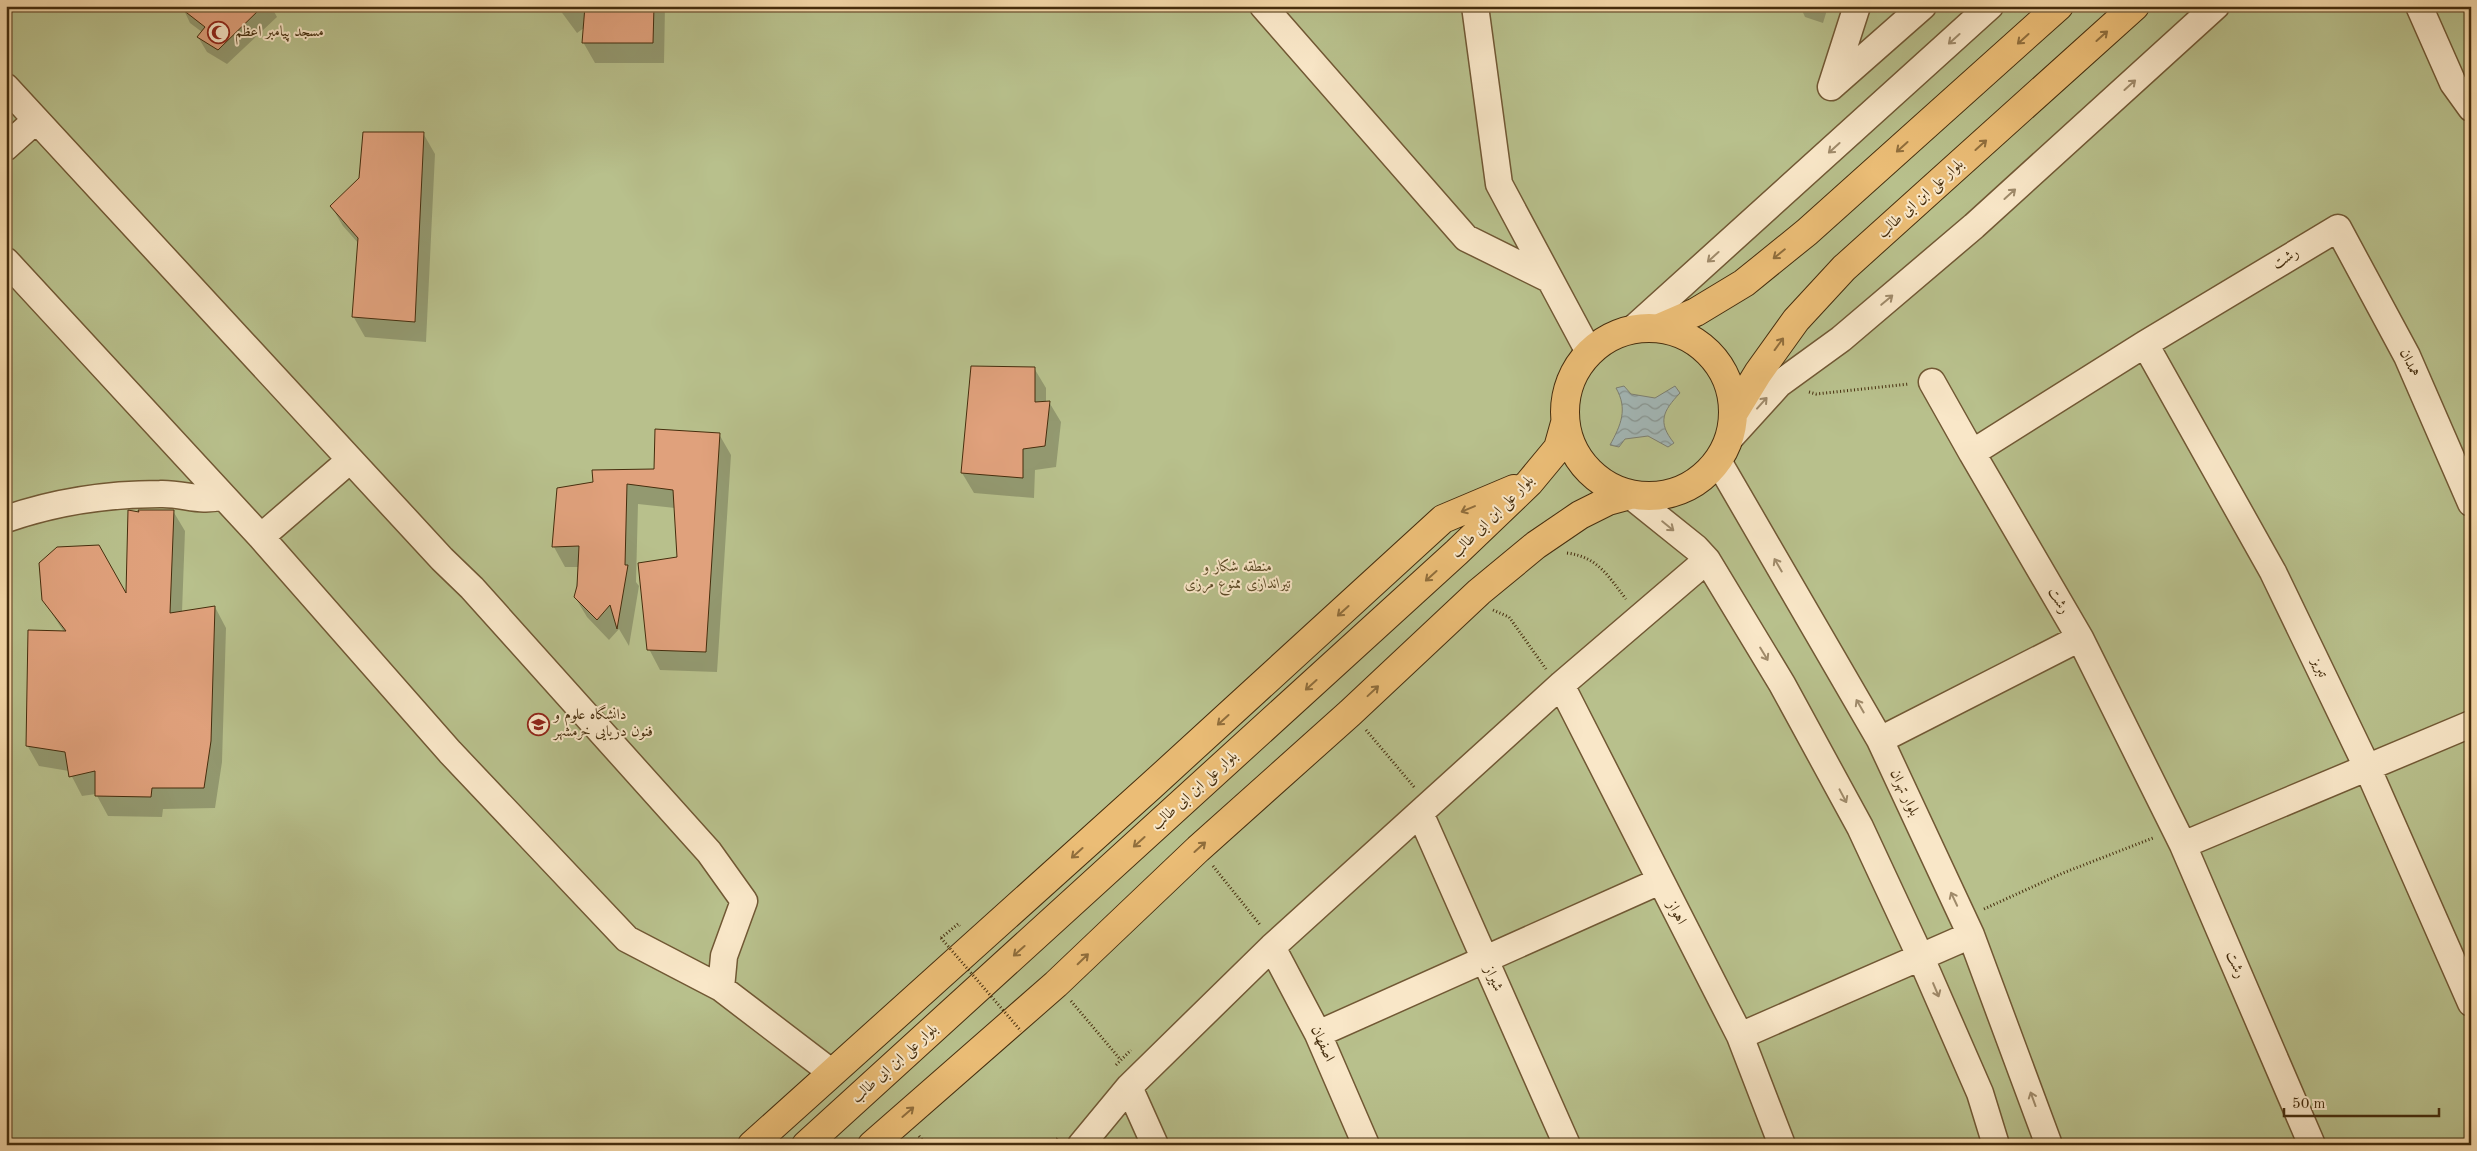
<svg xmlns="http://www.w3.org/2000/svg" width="2477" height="1151" viewBox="0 0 2477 1151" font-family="'Old Standard TT',Amiri,serif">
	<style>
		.green { fill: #b8c08c; stroke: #7e764c }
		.water { fill: url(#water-waves); stroke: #7d8072 }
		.shadow { fill: #0003 }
		.building { fill: #e0a17c; stroke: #452d0d }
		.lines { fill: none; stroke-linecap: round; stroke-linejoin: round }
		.minor-casing { stroke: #715834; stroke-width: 29 }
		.major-casing { stroke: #452d0d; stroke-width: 30 }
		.path { stroke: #452d0d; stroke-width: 3; stroke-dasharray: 1 2.5; stroke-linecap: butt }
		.minor { stroke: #f9e7c8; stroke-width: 26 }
		.major { stroke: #ebbd76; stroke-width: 28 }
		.path-bridge { stroke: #452d0d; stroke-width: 3; stroke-dasharray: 1 2.5; stroke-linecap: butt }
		.oneway { stroke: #906e3c }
		.oneway2 { stroke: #9f8a6a }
		.labels { text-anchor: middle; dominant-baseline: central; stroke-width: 4; stroke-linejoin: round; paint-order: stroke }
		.poi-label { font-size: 15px; fill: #452d0d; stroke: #f9e7c8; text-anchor: start }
		.street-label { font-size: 15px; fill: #452d0d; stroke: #f9e7c8 }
		.park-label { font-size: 15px; font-style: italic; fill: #5c4a26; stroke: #f9e7c8 }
	</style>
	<defs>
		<pattern id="water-waves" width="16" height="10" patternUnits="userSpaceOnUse" patternTransform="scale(1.25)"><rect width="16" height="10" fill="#a3b7b6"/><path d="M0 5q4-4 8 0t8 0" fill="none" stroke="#879592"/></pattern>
	</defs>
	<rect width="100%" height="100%" fill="#f6daab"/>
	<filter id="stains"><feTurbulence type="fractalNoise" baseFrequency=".004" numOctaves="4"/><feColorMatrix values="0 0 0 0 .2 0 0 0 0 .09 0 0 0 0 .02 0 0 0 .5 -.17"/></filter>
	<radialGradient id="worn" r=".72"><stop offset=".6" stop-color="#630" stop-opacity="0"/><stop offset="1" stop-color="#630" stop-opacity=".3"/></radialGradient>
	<path class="green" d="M6,6H2471V1145H6Z"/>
	<path class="water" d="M1624,386L1631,394L1655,398L1675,386L1680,393C1663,411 1657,422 1674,443L1668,447L1648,436L1625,439L1619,447L1610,445C1621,425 1628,409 1616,388Z"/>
	<path class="shadow" d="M182,6H271L277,17L227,64L207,52L198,37L202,32L190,23Z
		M557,6H665L664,63H595L583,42L584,28L577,33Z
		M1800,6H1836L1834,12L1827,10L1823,23L1805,17Z
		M423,133L435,154L426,342L365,337L353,316L359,244L343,226L331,206Z
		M1034,368L1046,388V402H1049L1061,422L1056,467L1035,470L1034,498L974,493L962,473Z
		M719,434L731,455L717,672L660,670L649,649L678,558L675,508L638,504L636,582L639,586L629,646L619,629L609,640L587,617L575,597L579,567H565L554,547L558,489L655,471Z
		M173,511L185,531L182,612L215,607L226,628L222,762L215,808L163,809L162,817L108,816L96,794L82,796L69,771L39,766L27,745L64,632L43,600L127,597L140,514Z"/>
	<path class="building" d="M178,6H263L218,50L197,37L205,27Z
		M585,6H654L653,43H582Z
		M363,132H424L415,322L352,317L358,238L330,206L359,178Z
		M971,366L1035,367V402L1050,401L1045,446L1023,449V478L961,473Z
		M655,429L720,433L706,652L647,650L638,563L677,557L673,490L627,484L625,565H628L617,629L610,605L597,620L574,597L577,586L579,546L552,547L557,488L593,482L592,470L654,469Z
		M128,510L139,512L138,510H174L170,613L215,606L211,741L204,788H152L151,797L95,796V771L69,777L65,752L26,746L28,630L66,631L42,600L39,563L57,547L99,545L126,593Z"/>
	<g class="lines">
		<defs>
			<path id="minor" d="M1263,6L1466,238L1549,279
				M1475,6L1499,184L1589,352
				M2419,6L2453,83L2471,108
				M6,87L442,559L472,588L709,852L744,901L724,956L721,988
				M1831,87L1923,6
				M1831,87L1857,6
				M6,147L36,120
				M6,261L261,537L450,752L627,939L721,988L831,1072
				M1633,329L1990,6
				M2145,344L2273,572L2367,767L2471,1003
				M1932,382L1972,453
				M1729,439L1779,384L1841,339L1974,226L2216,6
				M1718,461L1880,740L1971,935L2049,1145
				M1630,495L1696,548L1707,560L1782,684L1860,827L1921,958L1980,1093L1996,1145
				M6,519C55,502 109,494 160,494C184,493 200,503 223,496
				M261,537L350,460
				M1561,685L1740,1036L1782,1145
				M1880,740L2080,638
				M1420,813L1567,1145
				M2183,845L2471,724
				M1272,947L1318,1034L1366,1145
				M1318,1034L1660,881
				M1740,1036L1971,935
				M1129,1087L1155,1145
				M1081,1145L1129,1087L1272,947L1561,685L1707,560
				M2312,1145L2183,845L2080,638L1972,453L2145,344L2338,228L2407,356L2471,503"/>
			<path id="major" d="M1565 412a84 84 0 1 1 168 0a84 84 0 1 1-168 0Z
				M1659,328L1696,312L1744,283L1807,232L2059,6
				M1733,414L1758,373L1796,320L1844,268L2135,6
				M752,1145L1151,786L1443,519L1514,489
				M806,1145L1457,552L1529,483L1558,448L1565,423
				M872,1145L1056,984L1198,849L1350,713L1479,592L1536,545L1580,515L1608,501L1630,495"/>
		</defs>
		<use href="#minor" class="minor-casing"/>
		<use href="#major" class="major-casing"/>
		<path class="path" d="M1809,392L1816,394L1909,384
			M1567,553C1598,557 1608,576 1626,599
			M1493,610L1509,617L1546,669
			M1366,730L1415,788
			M1213,866L1261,926
			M1984,909L2063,873L2153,838
			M941,938L958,924L960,926
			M1071,1001L1120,1059
			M1116,1065L1131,1050
			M919,1136L926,1145
			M1053,1145L1058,1138"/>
		<use href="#minor" class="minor"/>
		<use href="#major" class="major"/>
		<path class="path-bridge" d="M941,938L1021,1031"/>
	</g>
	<defs><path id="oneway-shaft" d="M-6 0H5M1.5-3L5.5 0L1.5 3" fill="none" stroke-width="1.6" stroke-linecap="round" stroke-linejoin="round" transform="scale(1.25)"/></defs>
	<g class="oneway">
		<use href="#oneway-shaft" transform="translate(2102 36) rotate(-42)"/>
		<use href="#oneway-shaft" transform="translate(2023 39) rotate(138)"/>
		<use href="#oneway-shaft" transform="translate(1981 145) rotate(-42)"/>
		<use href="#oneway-shaft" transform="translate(1902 147) rotate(138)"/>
		<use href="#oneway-shaft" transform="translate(1779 254) rotate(141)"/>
		<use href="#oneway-shaft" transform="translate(1779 344) rotate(-54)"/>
		<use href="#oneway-shaft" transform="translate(1468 509) rotate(157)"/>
		<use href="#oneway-shaft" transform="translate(1431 576) rotate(138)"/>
		<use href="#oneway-shaft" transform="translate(1343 611) rotate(138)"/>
		<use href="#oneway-shaft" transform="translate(1311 685) rotate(138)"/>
		<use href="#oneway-shaft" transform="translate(1373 691) rotate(-43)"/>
		<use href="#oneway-shaft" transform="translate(1223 720) rotate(138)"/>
		<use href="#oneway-shaft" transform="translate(1139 842) rotate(138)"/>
		<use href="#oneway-shaft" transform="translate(1200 847) rotate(-42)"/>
		<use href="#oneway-shaft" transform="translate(1077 853) rotate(138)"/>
		<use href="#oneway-shaft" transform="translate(1019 951) rotate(138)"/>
		<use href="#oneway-shaft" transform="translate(1083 959) rotate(-44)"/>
		<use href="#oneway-shaft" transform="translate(908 1112) rotate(-41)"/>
	</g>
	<g class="oneway2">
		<use href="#oneway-shaft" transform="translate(1954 39) rotate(138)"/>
		<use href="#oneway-shaft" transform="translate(2130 85) rotate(-42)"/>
		<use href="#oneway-shaft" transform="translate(1834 148) rotate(138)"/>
		<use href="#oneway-shaft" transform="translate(2010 194) rotate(-42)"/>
		<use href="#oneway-shaft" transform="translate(1713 257) rotate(138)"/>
		<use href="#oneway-shaft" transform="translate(1887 300) rotate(-40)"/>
		<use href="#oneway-shaft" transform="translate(1762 403) rotate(-48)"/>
		<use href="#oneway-shaft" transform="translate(1668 526) rotate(39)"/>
		<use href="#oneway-shaft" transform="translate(1778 565) rotate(-120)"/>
		<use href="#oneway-shaft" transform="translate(1764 654) rotate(59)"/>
		<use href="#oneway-shaft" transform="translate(1860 706) rotate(-120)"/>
		<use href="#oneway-shaft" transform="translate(1843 796) rotate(62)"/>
		<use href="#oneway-shaft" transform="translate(1954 899) rotate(-115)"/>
		<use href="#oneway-shaft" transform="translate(1936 990) rotate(67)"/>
		<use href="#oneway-shaft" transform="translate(2033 1099) rotate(-110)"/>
	</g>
	<defs>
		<symbol id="mosque-ring" viewBox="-11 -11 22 22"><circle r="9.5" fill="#f9e7c8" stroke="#8f2418" stroke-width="1.5"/><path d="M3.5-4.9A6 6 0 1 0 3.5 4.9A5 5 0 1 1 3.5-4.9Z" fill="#8f2418"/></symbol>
		<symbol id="university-ring" viewBox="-11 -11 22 22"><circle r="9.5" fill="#f9e7c8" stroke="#8f2418" stroke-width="1.5"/><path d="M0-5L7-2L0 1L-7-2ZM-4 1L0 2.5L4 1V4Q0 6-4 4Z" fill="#8f2418"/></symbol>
	</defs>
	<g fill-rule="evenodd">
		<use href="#mosque-ring" x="206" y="20" width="25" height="25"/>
		<use href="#university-ring" x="526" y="712" width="25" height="25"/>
	</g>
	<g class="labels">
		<g class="poi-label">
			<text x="235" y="32">مسجد پیامبر اعظم</text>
			<text x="554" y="715">دانشگاه علوم و<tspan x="554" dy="17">فنون دریایی خرمشهر</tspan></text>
		</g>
		<g class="street-label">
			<text transform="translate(1921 199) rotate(-42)">بلوار علی ابن ابی طالب</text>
			<text transform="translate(2286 259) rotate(-31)">رشت</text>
			<text transform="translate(2409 363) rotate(65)">همدان</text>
			<text transform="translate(1493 517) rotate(-45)">بلوار علی ابن ابی طالب</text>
			<text transform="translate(2058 601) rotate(60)">رشت</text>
			<text transform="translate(2319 668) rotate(64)">تبریز</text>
			<text transform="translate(1195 791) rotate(-42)">بلوار علی ابن ابی طالب</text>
			<text transform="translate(1904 793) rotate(65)">بلوار تهران</text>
			<text transform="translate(1676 913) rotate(63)">اهواز</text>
			<text transform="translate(2235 965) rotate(67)">رشت</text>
			<text transform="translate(1493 979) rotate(66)">شیراز</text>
			<text transform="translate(1322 1044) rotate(65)">اصفهان</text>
			<text transform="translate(895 1064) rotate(-42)">بلوار علی ابن ابی طالب</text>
		</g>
		<g class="park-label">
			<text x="1238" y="567">منطقه شکار و<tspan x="1238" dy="17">تیراندازی ممنوع مرزی</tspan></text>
		</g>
	</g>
	<rect width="2477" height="1151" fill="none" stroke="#f6daab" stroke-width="25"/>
	<rect x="8" y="8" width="2462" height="1136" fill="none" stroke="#452d0d" stroke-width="2.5"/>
	<rect x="12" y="12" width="2452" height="1126" fill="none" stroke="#452d0d"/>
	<path d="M2284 1108v8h155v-8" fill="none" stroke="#452d0d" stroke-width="2.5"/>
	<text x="2292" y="1108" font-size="15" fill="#452d0d" stroke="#f9e7c8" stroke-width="4" paint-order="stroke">50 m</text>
	<rect width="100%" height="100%" filter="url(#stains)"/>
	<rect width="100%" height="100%" fill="url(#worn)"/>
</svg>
